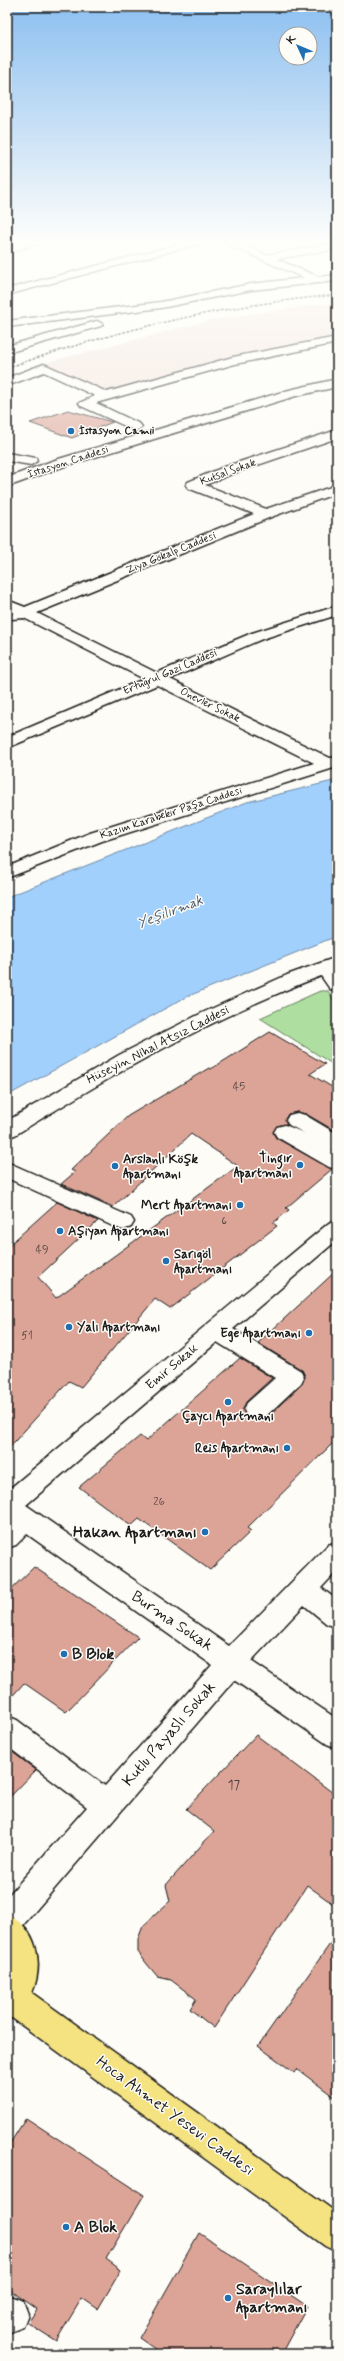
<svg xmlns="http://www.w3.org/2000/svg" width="344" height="2361" viewBox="0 0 344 2361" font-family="Mynerve,sans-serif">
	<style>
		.built { fill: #f3e2da }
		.green { fill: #aedfa0; stroke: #657e5e }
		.water { fill: #a2d0fd; stroke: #6c88a3 }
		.building { fill: #dca497; stroke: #1c1c1c }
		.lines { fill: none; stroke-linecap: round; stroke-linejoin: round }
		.minor-casing { stroke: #1c1c1c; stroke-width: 3 }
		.major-casing { stroke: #1c1c1c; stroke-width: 3 }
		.minor { fill: #fdfcf7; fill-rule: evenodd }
		.major { fill: #f5e382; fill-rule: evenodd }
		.rail { stroke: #1c1c1c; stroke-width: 1.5; stroke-dasharray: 3 1.5; stroke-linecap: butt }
		.poi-dot { fill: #1f6fb2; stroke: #fdfcf7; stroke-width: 1.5 }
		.labels { text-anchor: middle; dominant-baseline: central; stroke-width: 3; stroke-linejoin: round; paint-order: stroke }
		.far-poi-label { font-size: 11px; font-weight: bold; fill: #1c1c1c; stroke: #fdfcf7; text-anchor: start }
		.far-street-label { font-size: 11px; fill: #1c1c1c; stroke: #fdfcf7 }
		.number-label { font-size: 11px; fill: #4c3e3b }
		.street-label { font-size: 13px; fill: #1c1c1c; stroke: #fdfcf7 }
		.poi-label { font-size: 13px; font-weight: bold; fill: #1c1c1c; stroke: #fdfcf7; text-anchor: end }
		.near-number-label { font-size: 13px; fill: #4c3e3b }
		.water-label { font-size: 14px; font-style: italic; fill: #4b5b6b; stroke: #fdfcf7 }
		.near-poi-label { font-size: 16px; font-weight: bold; fill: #1c1c1c; stroke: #fdfcf7; text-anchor: start }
		.near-street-label { font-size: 16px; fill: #1c1c1c; stroke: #fdfcf7 }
	</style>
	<rect width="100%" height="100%" fill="#fdfcf7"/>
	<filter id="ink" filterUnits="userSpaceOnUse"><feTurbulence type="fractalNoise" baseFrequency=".025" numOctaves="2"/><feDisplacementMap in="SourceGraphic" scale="8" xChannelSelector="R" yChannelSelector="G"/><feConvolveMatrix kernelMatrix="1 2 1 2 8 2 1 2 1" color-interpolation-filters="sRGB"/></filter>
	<g filter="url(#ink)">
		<path class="built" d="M337,302V335L103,399L29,367L212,320Z"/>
		<path class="green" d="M320,991H328L337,1006V1067L260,1018Z"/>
		<path class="water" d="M337,780V936L186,997L7,1096V897L247,802Z"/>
		<path class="building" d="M68,410L112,422H113L72,438L30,423Z
			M270,1032L325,1064L310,1074L337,1090V1132L306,1114L297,1112L288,1114L285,1119L287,1124L277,1126L273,1133L276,1138L332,1169L286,1208L289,1210L273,1223L277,1226L170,1309L155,1299L81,1387L69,1381L7,1450V1247L57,1202L98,1221L38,1277L56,1298L238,1166L191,1134L113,1207L61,1184L75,1172L71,1170L128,1116L209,1068L211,1069Z
			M337,1270V1439L247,1528L251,1531L210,1570L139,1519L131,1526L79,1487L140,1436L146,1441L240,1358L272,1378L246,1402L243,1409L247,1418L256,1420L266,1418L302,1384L305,1376L302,1370L258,1343Z
			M34,1567L138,1637L66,1712L24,1683L7,1702V1593Z
			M256,1735L337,1796V1907L307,1885L214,2028L190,2009L196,1999L171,1980L158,1977L147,1964L138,1952V1939L143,1926L170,1901L166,1885L214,1831L186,1809Z
			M7,1748L36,1770L7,1800Z
			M337,1934V2099L297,2069L295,2073L258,2046Z
			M26,2118L144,2195L106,2259L121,2270L98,2309L82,2298L56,2341L28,2323L37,2309L7,2288V2148Z
			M199,2233L307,2306L281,2354H162L139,2338Z"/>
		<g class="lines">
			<defs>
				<path id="minor" d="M22,243H41L7,253V247Z
					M184,243H202L7,295V289Z
					M224,243H238L266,255L337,243V249L276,259L319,277L337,275V281L251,290L161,308L7,327V321L161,302L251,284L304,278Z
					M97,321L103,324L101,326L7,353V346Z
					M337,337V343L235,364L96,403L140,424L142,427L136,431L81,406L79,403L95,396L44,372L7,386V378L44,364L107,392L233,357Z
					M337,379V387L296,396L62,467L7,487V478L52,461L289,390Z
					M337,430V438L234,473L205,485L266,509L337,485V493L271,517L37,613L157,673L252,633L337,606V615L262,639L170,679L330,758L337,757V767L102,841L7,878V867L90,833L314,763L157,685L7,748V737L144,679L24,618L12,619L10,616L13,613L7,610V600L25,607L254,514L188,488L186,485L188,482L224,467Z
					M7,453L36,458L37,461L31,465L7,461Z
					M337,957V991L330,989L321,976C213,1017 113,1074 15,1135L7,1137V1121L119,1055L202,1013L287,975Z
					M297,1113L305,1115L337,1134V1151L332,1150L337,1153V1169L329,1167L277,1137L274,1132L277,1127L285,1125L304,1133L289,1125L286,1120L289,1115Z
					M7,1162L131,1217L134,1222L131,1227L123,1230L115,1227L7,1178Z
					M337,1220V1240L233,1329L301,1371L304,1377L301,1383L265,1417L256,1419L247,1417L244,1410L247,1403L275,1378L217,1342L26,1505L229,1646L328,1545L337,1542V1571L321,1588L337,1600V1627L327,1624L304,1605L251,1661L337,1719V1748L327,1744L234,1680L18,1931L7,1935V1897L87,1807L7,1746V1716L17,1720L105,1786L212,1665L27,1534L16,1545L7,1548V1491L329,1223Z
					M7,2295L23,2301L28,2314L23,2327L10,2332L7,2331Z"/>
				<path id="major" d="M7,1915C38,1927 44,1965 32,1993L337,2213V2252L325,2246L12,2018L7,2020Z"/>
			</defs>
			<use href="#minor" class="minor-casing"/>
			<use href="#major" class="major-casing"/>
			<use href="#minor" class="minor"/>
			<use href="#major" class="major"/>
			<path class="rail" d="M7,368C115,330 223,305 337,295"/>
		</g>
	</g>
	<linearGradient id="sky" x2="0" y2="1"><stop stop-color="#8cbff0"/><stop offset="0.42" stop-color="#fefefb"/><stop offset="1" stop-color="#fefefb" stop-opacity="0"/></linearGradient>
	<rect width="344" height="574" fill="url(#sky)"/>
	<g class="poi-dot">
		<circle cx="71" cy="431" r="4"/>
		<circle cx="300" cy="1165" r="4"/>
		<circle cx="115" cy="1166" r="4"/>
		<circle cx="240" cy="1205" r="4"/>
		<circle cx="60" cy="1231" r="4"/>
		<circle cx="166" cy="1261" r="4"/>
		<circle cx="69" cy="1327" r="4"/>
		<circle cx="309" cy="1333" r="4"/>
		<circle cx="228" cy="1402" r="4"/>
		<circle cx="287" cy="1448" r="4"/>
		<circle cx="205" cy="1532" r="4"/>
		<circle cx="64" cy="1654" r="4"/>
		<circle cx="66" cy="2227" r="4"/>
		<circle cx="228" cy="2298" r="4"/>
	</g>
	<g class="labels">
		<g class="far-poi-label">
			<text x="79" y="431">İstasyon Camii</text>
		</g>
		<g class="far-street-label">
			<text transform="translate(68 462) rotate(-18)">İstasyon Caddesi</text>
			<text transform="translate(228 472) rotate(-20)">Kutsal Sokak</text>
			<text transform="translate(171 553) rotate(-22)">Ziya Gökalp Caddesi</text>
			<text transform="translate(170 672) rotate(-23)">Ertuğrul Gazi Caddesi</text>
			<text transform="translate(210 705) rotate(26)">Onevler Sokak</text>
			<text transform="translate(171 813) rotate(-18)">Kazım Karabekir Paşa Caddesi</text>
		</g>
		<g class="number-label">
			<text x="239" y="1087">45</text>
			<text x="224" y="1221">6</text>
			<text x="42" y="1250">49</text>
			<text x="27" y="1336">51</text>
			<text x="159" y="1502">26</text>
		</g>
		<g class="street-label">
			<text transform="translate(158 1045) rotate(-27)">Hüseyin Nihal Atsız Caddesi</text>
			<text transform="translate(172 1367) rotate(-40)">Emir Sokak</text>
		</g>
		<g class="poi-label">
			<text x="292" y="1158">Tıngır<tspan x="292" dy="15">Apartmanı</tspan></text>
			<text x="123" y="1159" text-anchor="start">Arslanlı Köşk<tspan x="123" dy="15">Apartmanı</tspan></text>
			<text x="232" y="1205">Mert Apartmanı</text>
			<text x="68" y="1231" text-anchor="start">Aşiyan Apartmanı</text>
			<text x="174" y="1254" text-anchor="start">Sarıgöl<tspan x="174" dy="15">Apartmanı</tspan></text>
			<text x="77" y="1327" text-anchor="start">Yalı Apartmanı</text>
			<text x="301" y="1333">Ege Apartmanı</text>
			<text x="228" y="1416" text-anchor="middle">Çaycı Apartmanı</text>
			<text x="279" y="1448">Reis Apartmanı</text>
		</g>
		<g class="near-number-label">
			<text x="234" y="1785">17</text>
		</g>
		<g class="water-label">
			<text transform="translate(170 912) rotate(-21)">Yeşilırmak</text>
		</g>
		<g class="near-poi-label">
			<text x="197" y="1532" text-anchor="end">Hakan Apartmanı</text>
			<text x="72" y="1654">B Blok</text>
			<text x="74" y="2227">A Blok</text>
			<text x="236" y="2289">Saraylılar<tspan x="236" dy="18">Apartmanı</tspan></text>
		</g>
		<g class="near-street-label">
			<text transform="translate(172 1621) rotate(34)">Burma Sokak</text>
			<text transform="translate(169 1734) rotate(-49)">Kutlu Payaslı Sokak</text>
			<text transform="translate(175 2116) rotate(36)">Hoca Ahmet Yesevi Caddesi</text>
		</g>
	</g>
	<rect width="344" height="2361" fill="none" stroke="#fdfcf7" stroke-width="24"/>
	<rect x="12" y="12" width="320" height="2337" fill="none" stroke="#1c1c1c" stroke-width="1.5" filter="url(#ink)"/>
	<g transform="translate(298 46) rotate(314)"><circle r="19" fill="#fdfcf7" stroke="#a3a29f"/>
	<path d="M0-3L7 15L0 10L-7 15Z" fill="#1f6fb2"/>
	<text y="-6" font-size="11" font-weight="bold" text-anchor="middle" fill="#1c1c1c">K</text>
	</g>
</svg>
